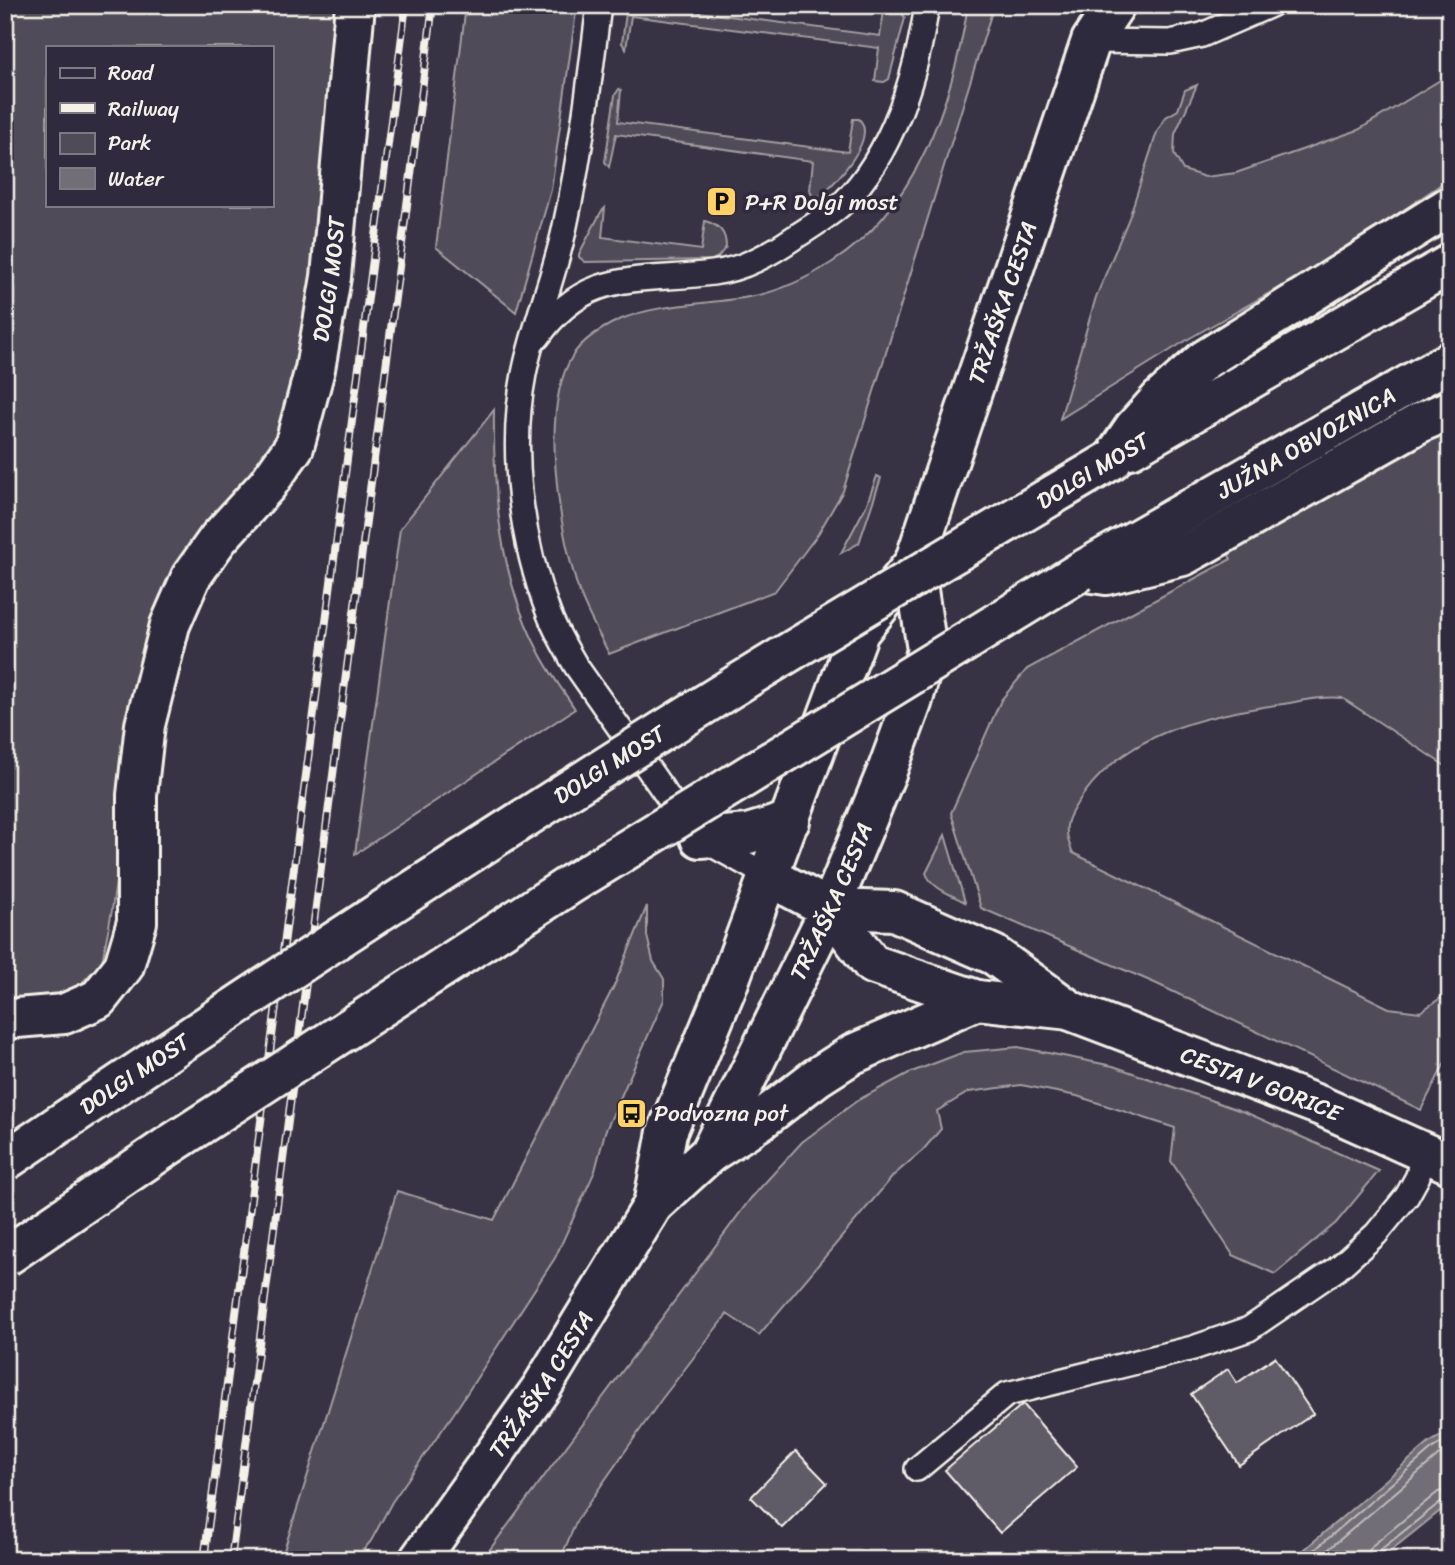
<svg xmlns="http://www.w3.org/2000/svg" width="1455" height="1565" viewBox="0 0 1455 1565" font-family="Sriracha,sans-serif">
	<style>
		.green { fill: #504b59; stroke: #a29ea0; stroke-width: 2; fill-rule: evenodd }
		.water { fill: #726e77; stroke: #a6a2a4; stroke-width: 2 }
		.lines { fill: none; stroke-linecap: round; stroke-linejoin: round }
		.shore { stroke: #c0bdbb; stroke-width: 2 }
		.building { fill: #5f5c67; stroke: #f4f1e8; stroke-width: 2 }
		.lane-casing { stroke: #f4f1e8; stroke-width: 28 }
		.street-casing { stroke: #f4f1e8; stroke-width: 44 }
		.secondary-casing { stroke: #f4f1e8; stroke-width: 44 }
		.highway-casing { stroke: #f4f1e8; stroke-width: 44 }
		.lane { stroke: #2f2a3d; stroke-width: 23 }
		.street { stroke: #2f2a3d; stroke-width: 38 }
		.secondary { stroke: #2f2a3d; stroke-width: 38 }
		.highway { stroke: #2f2a3d; stroke-width: 38 }
		.rail-casing { stroke: #f4f1e8; stroke-width: 8 }
		.rail { stroke: #2f2a3d; stroke-width: 5; stroke-dasharray: 16; stroke-linecap: butt }
		.highway-bridge-casing { stroke: #f4f1e8; stroke-width: 44; stroke-linecap: butt }
		.highway-bridge { stroke: #2f2a3d; stroke-width: 38 }
		.labels { text-anchor: middle; dominant-baseline: central; stroke-width: 7; stroke-linejoin: round; paint-order: stroke }
		.poi-label { font-size: 23px; fill: #f4f1e8; stroke: #2f2a3d; text-anchor: start }
		.street-label { font-size: 23px; fill: #f4f1e8; stroke: #2f2a3d }
	</style>
	<rect width="100%" height="100%" fill="#373244"/>
	<filter id="ink" filterUnits="userSpaceOnUse"><feTurbulence type="fractalNoise" baseFrequency=".0143" numOctaves="2"/><feDisplacementMap in="SourceGraphic" scale="14" xChannelSelector="R" yChannelSelector="G"/><feConvolveMatrix kernelMatrix="1 2 1 2 8 2 1 2 1" color-interpolation-filters="sRGB"/></filter>
	<g filter="url(#ink)">
		<path class="green" d="M5,5H338L322,202L307,303L303,366L282,442L208,531L121,846L112,910L102,962L73,992L50,997L5,998ZM47,47H271V205H47Z
			M466,5H577L551,190L516,312L436,247Z
			M627,5H646L880,36L885,5L899,7L905,18L889,79L884,82L875,81L879,48L647,18L631,16L626,49L622,43Z
			M968,5H994L843,491L818,534L775,591L609,654C598,631 583,607 576,582C559,524 539,409 573,355C583,339 602,328 619,320C662,302 709,305 754,296C780,291 809,277 831,263C916,210 953,100 968,5Z
			M1450,74V178L1350,247L1190,338L1060,419L1096,297L1129,218L1157,132L1166,117L1178,110L1185,90L1197,85L1175,134L1174,154L1183,170L1205,177L1236,173L1358,130Z
			M619,89L621,90L618,122L848,152L853,119H859C879,139 832,186 817,199L813,198L810,190L813,161L616,134L609,167L605,162L615,95Z
			M605,208L602,237L701,250L705,221C719,225 726,232 726,247L718,257L712,260L585,262L579,257V254L601,212Z
			M494,410C493,492 499,576 538,650C548,671 563,690 575,709L355,854L400,529Z
			M1450,430V769L1342,698C1322,696 1302,701 1283,704C1210,714 1129,731 1083,795C1067,817 1061,827 1073,853L1389,1008L1420,1012L1442,997L1450,985V1053L1421,1110L1157,984L981,908L951,813L1001,700L1027,669L1231,559L1226,549L1399,454Z
			M877,476L881,478L859,543L841,553L866,506Z
			M945,835L965,902C952,895 931,888 926,873Z
			M647,906V936L653,961L664,979V1000L605,1132L595,1171L555,1258L454,1413L392,1502L371,1541L355,1560H281L397,1191L494,1220L614,986Z
			M1018,1047L1113,1066L1247,1113L1379,1171L1336,1223L1275,1274L1233,1255L1171,1161L1175,1128L1077,1096L1021,1085L969,1092L937,1111L941,1129L923,1150L894,1175L759,1335L727,1314L661,1400L577,1520L560,1560H482L751,1198L802,1142L858,1100L909,1073L964,1052Z"/>
		<path class="water" d="M1450,1430V1503L1379,1560H1292L1429,1443Z"/>
		<g class="lines">
			<path class="shore" d="M1303,1560L1433,1448L1450,1438
				M1316,1560L1438,1456L1450,1448
				M1367,1560L1368,1552L1373,1545L1438,1492L1450,1489
				M1376,1560L1379,1551L1443,1500L1450,1498"/>
		</g>
		<path class="building" d="M1275,1357L1313,1414L1239,1465L1191,1394L1228,1369L1237,1383Z
			M1023,1404L1077,1467L1000,1533L945,1470Z
			M796,1451L827,1483L782,1528L751,1497Z"/>
		<g class="lines">
			<defs>
				<path id="lane" d="M599,5C590,79 581,153 565,226C555,276 534,323 524,374C509,451 521,541 549,614C556,632 566,649 576,666L689,827L700,838L768,876
					M1091,41L1170,42L1202,35L1271,5
					M538,337C587,267 640,283 713,273C744,269 770,254 795,237C811,227 829,216 843,203C893,154 917,73 927,5
					M917,1469L1007,1394L1193,1348L1249,1329L1337,1269L1376,1234L1407,1196L1418,1176L1423,1150"/>
				<g id="street">
					<path id="s1" d="M5,1019L64,1014L98,999L124,966L137,922V795L145,725L170,625L191,577L218,539L267,485L294,447L315,369L331,277L355,5"/>
				</g>
				<g id="secondary">
					<path d="M700,838L748,834L790,821"/>
					<path d="M768,876L830,909L872,964L977,1000L1070,1010"/>
					<path id="s2" d="M830,909L894,911L994,955L1071,1011L1321,1106L1450,1164"/>
					<path d="M710,1153L761,1120L817,1077L853,1054L977,1000"/>
					<path id="s3" d="M653,1205L667,1132L728,984L859,632L914,563L1091,41L1115,5"/>
					<path id="s4" d="M419,1560L542,1387L653,1205L710,1153L830,909L887,771L912,703L927,650L914,563"/>
				</g>
				<g id="highway">
					<path d="M1130,449L1450,264"/>
					<path d="M1112,460L1134,428L1160,399L1204,360L1450,206"/>
					<path id="s5" d="M1081,571L1450,361"/>
					<path d="M1086,572L1106,575L1183,556L1421,422L1450,410"/>
				</g>
			</defs>
			<use href="#lane" class="lane-casing"/>
			<use href="#street" class="street-casing"/>
			<use href="#secondary" class="secondary-casing"/>
			<use href="#highway" class="highway-casing"/>
			<use href="#lane" class="lane"/>
			<use href="#street" class="street"/>
			<use href="#secondary" class="secondary"/>
			<use href="#highway" class="highway"/>
			<defs>
				<path id="rail" d="M204,1560L406,5
					M231,1560L433,5"/>
			</defs>
			<use href="#rail" class="rail-casing"/>
			<use href="#rail" class="rail"/>
			<defs>
				<g id="highway-bridge">
					<path id="s6" d="M5,1161C247,997 491,837 739,683C862,607 987,534 1112,460"/>
					<path d="M5,1257L168,1146L571,884L1081,571"/>
				</g>
			</defs>
			<use href="#highway-bridge" class="highway-bridge-casing"/>
			<use href="#highway-bridge" class="highway-bridge"/>
		</g>
	</g>
	<defs>
		<symbol id="parking-square" viewBox="-11 -11 22 22"><rect x="-9" y="-9" width="18" height="18" rx="4" fill="#ffd166" stroke="#2f2a3d"/><path d="M-3.5-5.5H1a3.5 3.5 0 0 1 0 7H-1V5.5H-3.5ZM-1-3.4V-.6H.8a1.4 1.4 0 0 0 0-2.8Z" fill="#111"/></symbol>
		<symbol id="bus-square" viewBox="-11 -11 22 22"><rect x="-9" y="-9" width="18" height="18" rx="4" fill="#ffd166" stroke="#2f2a3d"/><path d="M-5-6H5V4H4V6H2V4H-2V6H-4V4H-5ZM-3.5-4V0h7V-4ZM-3.5 1.2v1.5H-2V1.2ZM2 1.2v1.5H3.5V1.2Z" fill="#111"/></symbol>
	</defs>
	<g fill-rule="evenodd">
		<use href="#parking-square" x="704" y="184" width="35" height="35"/>
		<use href="#bus-square" x="614" y="1096" width="35" height="35"/>
	</g>
	<g class="labels">
		<g class="poi-label">
			<text x="745" y="202">P+R Dolgi most</text>
			<text x="654" y="1113">Podvozna pot</text>
		</g>
		<g class="street-label">
			<text stroke="none"><textPath href="#s1" startOffset="875">DOLGI MOST</textPath></text>
			<text stroke="none"><textPath href="#s3" startOffset="973">TRŽAŠKA CESTA</textPath></text>
			<text stroke="none"><textPath href="#s5" startOffset="259">JUŽNA OBVOZNICA</textPath></text>
			<text transform="translate(1093 471) rotate(-31)">DOLGI MOST</text>
			<text stroke="none"><textPath href="#s6" startOffset="723">DOLGI MOST</textPath></text>
			<text stroke="none"><textPath href="#s4" startOffset="782">TRŽAŠKA CESTA</textPath></text>
			<text stroke="none"><textPath href="#s6" startOffset="156">DOLGI MOST</textPath></text>
			<text stroke="none"><textPath href="#s2" startOffset="472">CESTA V GORICE</textPath></text>
			<text stroke="none"><textPath href="#s4" startOffset="214">TRŽAŠKA CESTA</textPath></text>
		</g>
	</g>
	<rect width="1455" height="1565" fill="none" stroke="#2f2a3d" stroke-width="28"/>
	<rect x="14" y="14" width="1427" height="1537" fill="none" stroke="#f4f1e8" stroke-width="2.5" filter="url(#ink)"/>
	<rect x="46" y="46" width="228" height="161" fill="#2f2a3d" stroke="#7e7a81" stroke-width="2"/>
	<rect x="60" y="68" width="35" height="10" fill="#2f2a3d" stroke="#7e7a81" stroke-width="2"/>
	<text x="108" y="80" font-size="21" fill="#f4f1e8">Road</text>
	<rect x="60" y="103" width="35" height="10" fill="#f4f1e8" stroke="#7e7a81" stroke-width="2"/>
	<text x="108" y="116" font-size="21" fill="#f4f1e8">Railway</text>
	<rect x="60" y="133" width="35" height="21" fill="#504b59" stroke="#7e7a81" stroke-width="2"/>
	<text x="108" y="150" font-size="21" fill="#f4f1e8">Park</text>
	<rect x="60" y="168" width="35" height="21" fill="#726e77" stroke="#7e7a81" stroke-width="2"/>
	<text x="108" y="186" font-size="21" fill="#f4f1e8">Water</text>
</svg>
